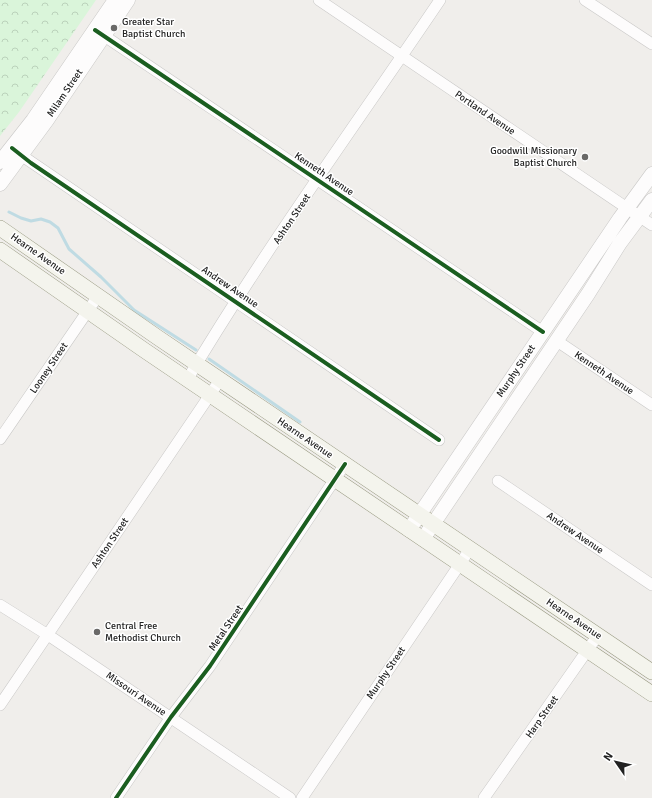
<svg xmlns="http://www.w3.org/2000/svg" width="652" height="798" viewBox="0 0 652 798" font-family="Signika,sans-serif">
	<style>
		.park { fill: url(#park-crowns) }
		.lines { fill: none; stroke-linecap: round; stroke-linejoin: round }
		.stream { stroke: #bfdbe3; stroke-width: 3 }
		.minor-casing { stroke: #c9c8c7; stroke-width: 12 }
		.tertiary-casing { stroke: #c9c8c7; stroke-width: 15 }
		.secondary-casing { stroke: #999a82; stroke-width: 16 }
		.minor { stroke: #fdfcfc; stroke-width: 11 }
		.tertiary { stroke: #fdfcfc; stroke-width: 14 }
		.secondary { stroke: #f4f4ed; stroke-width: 15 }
		.cycleway-casing { stroke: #fff; stroke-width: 6 }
		.cycleway { stroke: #1b5e20; stroke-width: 4 }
		.poi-dot { fill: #6a6968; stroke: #fff; stroke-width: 1.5 }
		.labels { text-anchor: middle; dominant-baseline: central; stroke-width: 3; stroke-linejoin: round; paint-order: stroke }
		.poi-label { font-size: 10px; fill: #222; stroke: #fff; text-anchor: start }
		.street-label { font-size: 10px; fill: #222; stroke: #fff }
	</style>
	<defs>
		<pattern id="park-crowns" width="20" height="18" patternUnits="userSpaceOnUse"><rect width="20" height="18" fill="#daf5da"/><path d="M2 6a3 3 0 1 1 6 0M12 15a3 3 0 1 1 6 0" fill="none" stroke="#bbd2bb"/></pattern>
	</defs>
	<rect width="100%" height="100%" fill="#f0eeeb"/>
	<path class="park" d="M0,0H96L19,112L0,136Z"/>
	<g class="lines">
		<path class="stream" d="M9,212L21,218L31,221L41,219L50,222L58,228L69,249L101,277L134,310L196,350
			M209,359L300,422"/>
		<defs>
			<path id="minor" d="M319,0L652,225
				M585,0L652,44
				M97,31L543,332
				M15,151L439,440
				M557,341L652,405
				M187,380C265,249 355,126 440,0
				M0,439L98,296
				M498,481L652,585
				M0,605L48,635L290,798
				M0,705L220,380
				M116,798L171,717L210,666L345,464
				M302,798L470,549
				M484,798L598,635"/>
			<path id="tertiary" d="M0,162L33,120L115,0
				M0,184L47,120L128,0
				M409,530L620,218L652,174
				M423,539L588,294L620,243L652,200"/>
			<path id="secondary" d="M0,228L157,337L652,672
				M0,250L144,350L652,694"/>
		</defs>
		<use href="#minor" class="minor-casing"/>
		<use href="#tertiary" class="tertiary-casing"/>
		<use href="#secondary" class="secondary-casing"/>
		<use href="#minor" class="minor"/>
		<use href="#tertiary" class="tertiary"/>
		<use href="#secondary" class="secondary"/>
		<defs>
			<path id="cycleway" d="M95,30L543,332
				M12,148L31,163L439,440
				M116,798L171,717L210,666L345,464"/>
		</defs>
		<use href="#cycleway" class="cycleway-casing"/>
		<use href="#cycleway" class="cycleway"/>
	</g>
	<g class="poi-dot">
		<circle cx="114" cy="28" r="4"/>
		<circle cx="585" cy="157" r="4"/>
		<circle cx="97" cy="632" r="4"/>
	</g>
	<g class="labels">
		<g class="poi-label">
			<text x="122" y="22">Greater Star<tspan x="122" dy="12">Baptist Church</tspan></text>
			<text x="577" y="151" text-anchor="end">Goodwill Missionary<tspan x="577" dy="12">Baptist Church</tspan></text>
			<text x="105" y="626">Central Free<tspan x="105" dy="12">Methodist Church</tspan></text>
		</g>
		<g class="street-label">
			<text transform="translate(65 93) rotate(-56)">Milam Street</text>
			<text transform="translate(485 113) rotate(34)">Portland Avenue</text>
			<text transform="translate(324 174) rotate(34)">Kenneth Avenue</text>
			<text transform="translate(292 219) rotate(-56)">Ashton Street</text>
			<text transform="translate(38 254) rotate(35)">Hearne Avenue</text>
			<text transform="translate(230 287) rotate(34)">Andrew Avenue</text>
			<text transform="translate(49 368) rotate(-56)">Looney Street</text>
			<text transform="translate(516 371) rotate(-56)">Murphy Street</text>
			<text transform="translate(604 373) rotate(34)">Kenneth Avenue</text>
			<text transform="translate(305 438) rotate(34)">Hearne Avenue</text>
			<text transform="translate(575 533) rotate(34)">Andrew Avenue</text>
			<text transform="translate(110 543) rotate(-56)">Ashton Street</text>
			<text transform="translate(574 619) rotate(34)">Hearne Avenue</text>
			<text transform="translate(226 628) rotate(-56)">Metal Street</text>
			<text transform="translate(386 673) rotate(-56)">Murphy Street</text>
			<text transform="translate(136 694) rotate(34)">Missouri Avenue</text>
			<text transform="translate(542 717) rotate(-55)">Harp Street</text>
		</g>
	</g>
	<g transform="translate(616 762) rotate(304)" stroke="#ffffff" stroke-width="3" paint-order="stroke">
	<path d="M0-3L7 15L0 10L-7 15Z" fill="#222222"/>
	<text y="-6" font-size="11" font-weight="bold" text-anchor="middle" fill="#222222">N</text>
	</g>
</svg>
